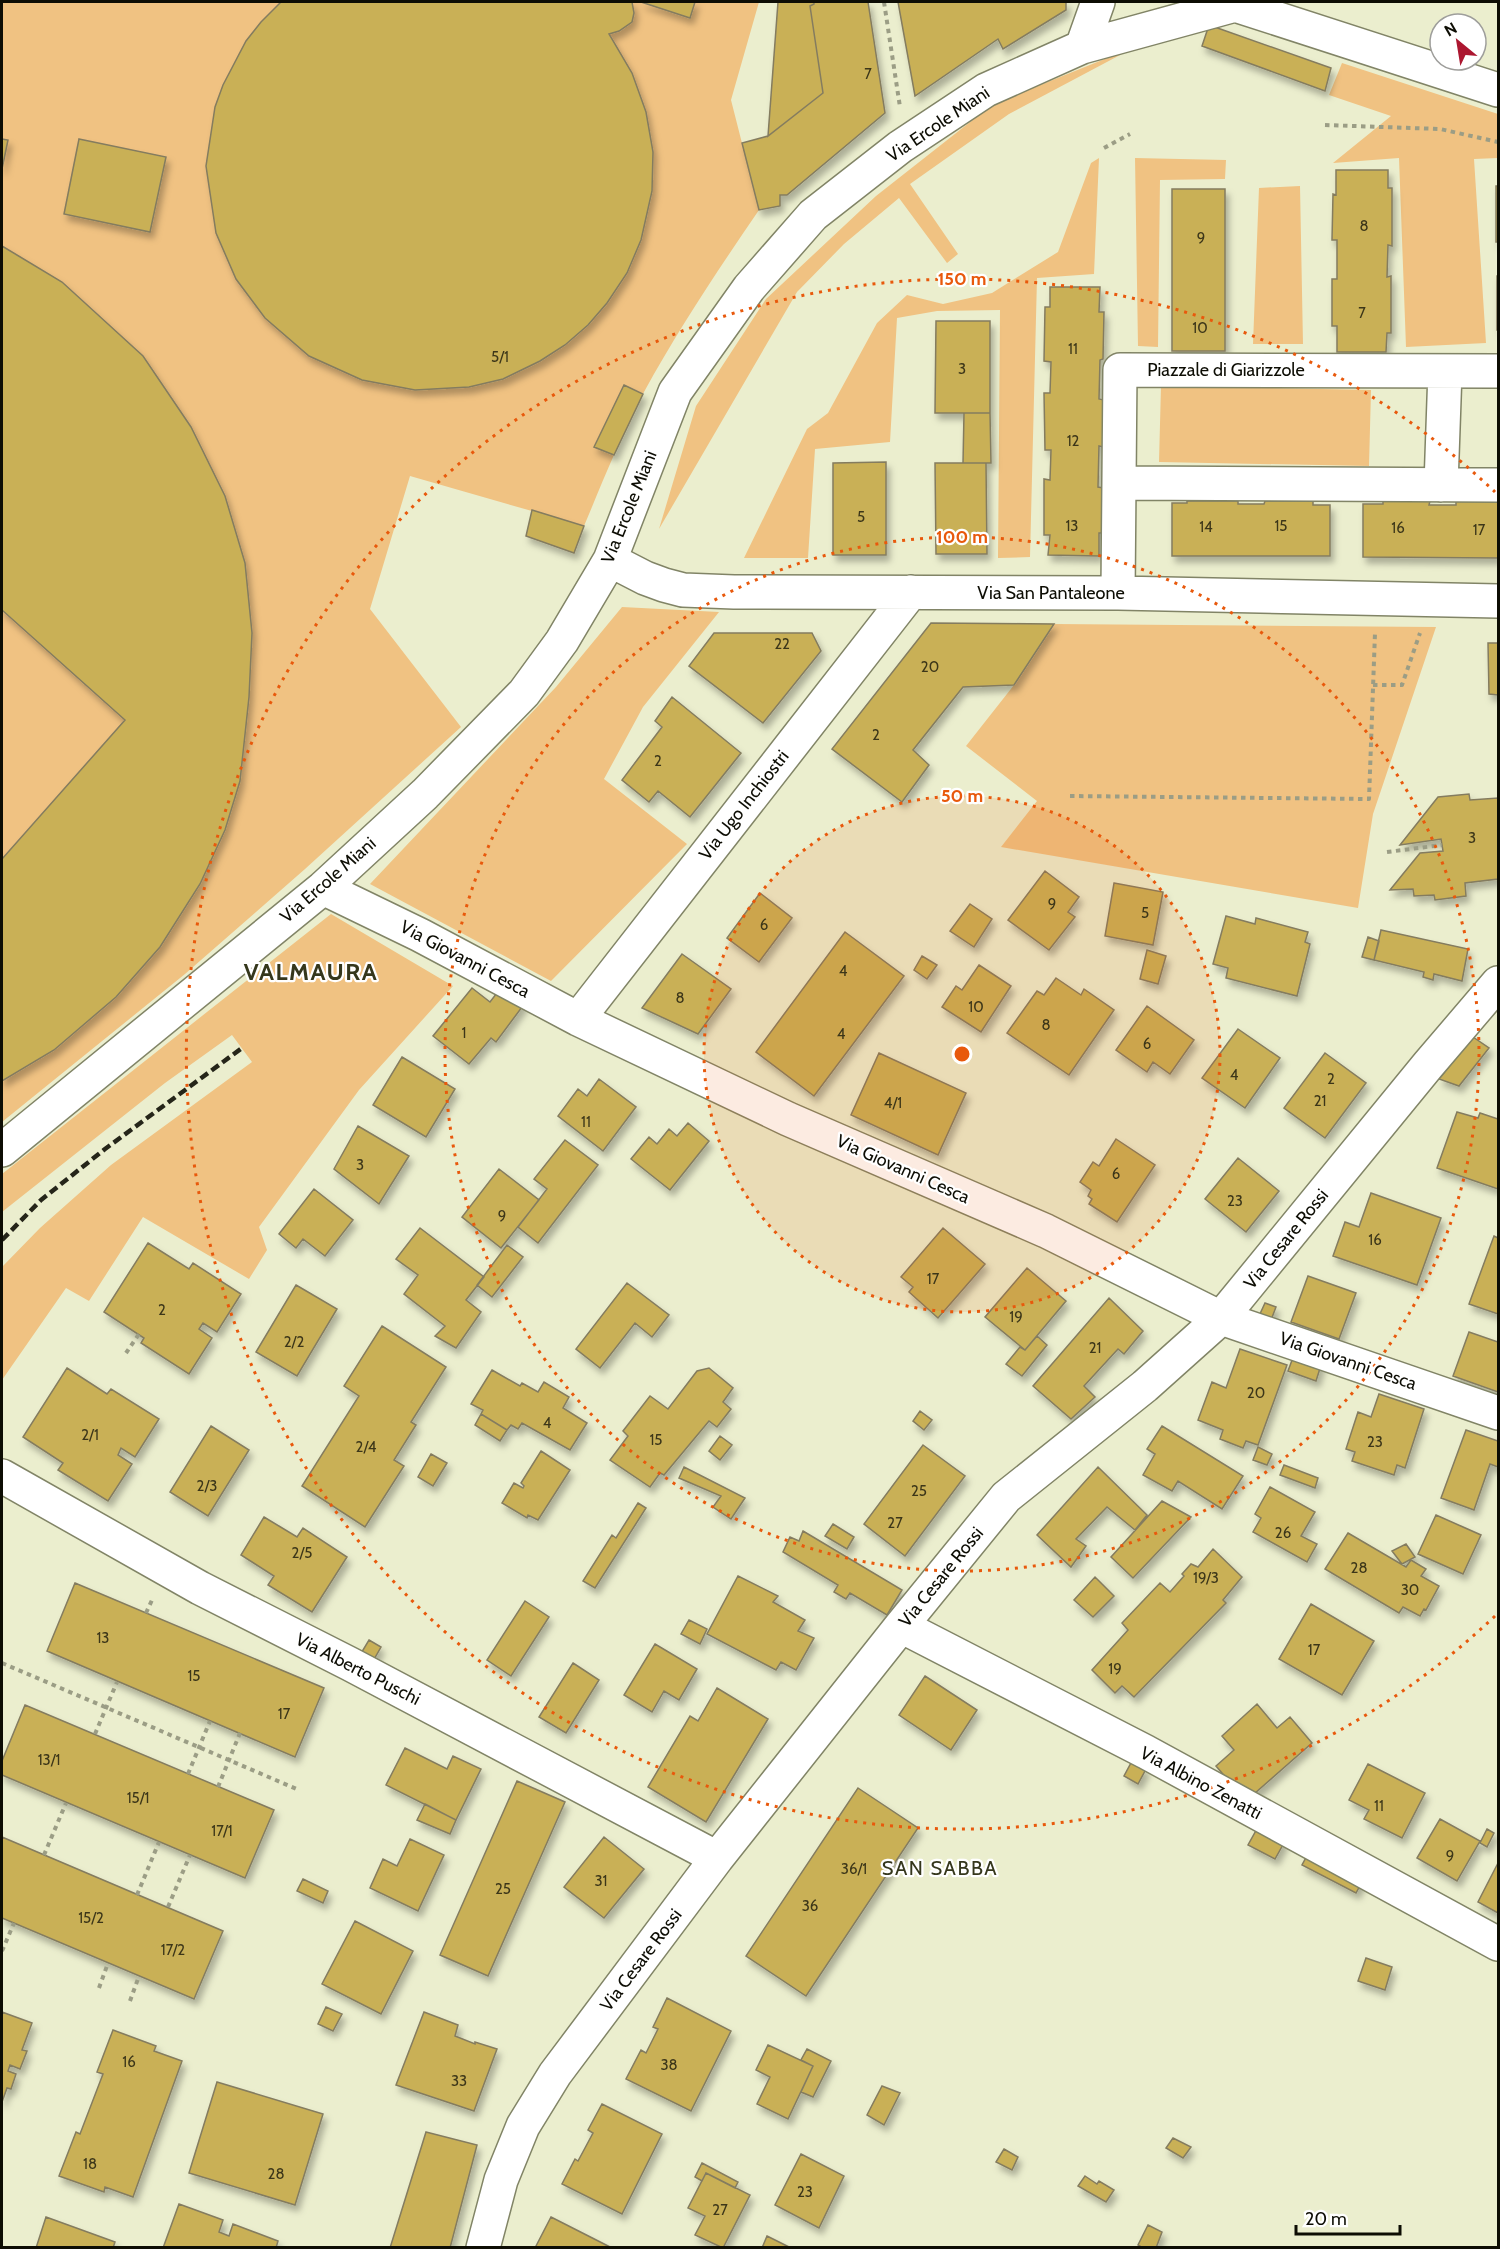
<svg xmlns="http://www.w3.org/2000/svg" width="1500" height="2249" viewBox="0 0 1500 2249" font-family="Cabin,sans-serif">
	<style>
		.green { fill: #f0c282 }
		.building { fill: #c9b057; stroke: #847c5f; stroke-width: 1.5; filter: url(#shadow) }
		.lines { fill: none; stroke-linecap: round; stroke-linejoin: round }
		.minor-casing { stroke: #818466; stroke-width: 36 }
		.path { stroke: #9b9d85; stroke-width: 4; stroke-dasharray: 4.5 4.5; stroke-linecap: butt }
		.minor { stroke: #fff; stroke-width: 33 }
		.rail { stroke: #252519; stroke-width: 4.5; stroke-dasharray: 9 4.5; stroke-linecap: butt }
		.ring { fill: none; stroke: #e8590c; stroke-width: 3; stroke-dasharray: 3 6 }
		.labels { text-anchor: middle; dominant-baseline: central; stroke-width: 4.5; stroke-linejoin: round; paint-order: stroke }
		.number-label { font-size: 15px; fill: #3c3619 }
		.street-label { font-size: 18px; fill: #0d0d04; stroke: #fff }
		.neighbourhood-label { font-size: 20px; letter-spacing: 1.5px; fill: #35371c; stroke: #fff }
		.district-label { font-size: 24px; font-weight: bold; letter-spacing: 1.5px; fill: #35371c; stroke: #fff }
		.centre { fill: #e8590c; stroke: #fff; stroke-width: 3 }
		.ring-label { font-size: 18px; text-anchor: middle; font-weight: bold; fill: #e8590c; stroke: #fff; stroke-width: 4.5; stroke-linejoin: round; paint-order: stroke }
	</style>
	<defs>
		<filter id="shadow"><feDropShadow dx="3.5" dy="6" stdDeviation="3" flood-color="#0004"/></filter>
	</defs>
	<rect width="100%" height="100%" fill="#ebeece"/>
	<path class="green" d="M2,2H759L731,100L759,210C718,270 679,328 644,392C621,435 603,481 584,526L410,476L370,609L461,727L305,869L185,974L2,1122Z
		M1137,46L1009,114L910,184L958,254L947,263L899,198L844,244L797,292L659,529L696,406L766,299L876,196L993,104Z
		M1342,63L1498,114V158L1474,159L1486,343L1406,347L1399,158L1333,163L1391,116L1329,95Z
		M1099,158L1094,274L1037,278L1030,557L998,558L1000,310L937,311L897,318L890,442L815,449L808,558H744L807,429L828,413L877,323L907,295L943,304L992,293L1058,252L1091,163Z
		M1135,158L1226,160L1225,179L1160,180L1158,347L1138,346Z
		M1300,186L1303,344H1253L1259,188Z
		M1161,386L1371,390L1369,466L1159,462Z
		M622,607L719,612L643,707L604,779L687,844L551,981L370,884L556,687Z
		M1054,624L1436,627L1373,814L1358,908L1001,847L1037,801L966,746L1014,685Z
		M331,914L453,986L359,1090L259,1227L267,1250L249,1279L143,1217L89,1301L66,1288L2,1380V1267L40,1228L111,1165L252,1062L232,1035L165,1083L2,1212V1174Z"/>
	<path class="building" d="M281,2H632L634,13L632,22L619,31L609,34L632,73L646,112L653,152L652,191L641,240L627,273L607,303L588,325L565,345L540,361L503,379L469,387L415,390L362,380L309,356L265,318L236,279L216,233L206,166L215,107L223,85L246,41L261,22Z
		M641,2H695L690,18Z
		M778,2H814V4L810,6L823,93L768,136Z
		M814,2H868L885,113L787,195H780V206L759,210L742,143L768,136L823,93L810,6L814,4Z
		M898,2H1066V10L1003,49L998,39L915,96Z
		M1209,25L1331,68L1325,91L1202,46Z
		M2,139L8,140L2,169Z
		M79,139L166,157L150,232L64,214Z
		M1336,170H1388V188H1392V246L1388,245L1387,277L1391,276V333H1387L1386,352H1337V326H1332V279H1337V240H1332L1333,194L1336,195Z
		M1496,186H1498V242H1496Z
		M1172,189H1225V351H1172Z
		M2,246L62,282L143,356L191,427L225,496L245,563L252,633L249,697L240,781L225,830L200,884L160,947L116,997L54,1050L2,1081V859L125,720L2,610Z
		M1497,276H1498V330H1497Z
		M1050,287H1100L1099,312H1104L1103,359L1100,360L1099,399L1104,400L1103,447L1099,446L1098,487L1104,488V533H1099V556L1048,555L1050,535H1044V479L1050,480L1051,450H1045L1044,393H1050L1051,362L1044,361L1045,307H1050Z
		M936,321H990V413H935Z
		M624,385L643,394L614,455L594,447Z
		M964,413H990L991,463H963Z
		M886,462V555H833V463Z
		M935,463H986L987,554H936Z
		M1498,500V558L1363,557V504H1383V501H1430L1429,505H1456V501Z
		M1187,501H1238V504H1264L1265,501H1313V505H1330V556H1172V503H1187Z
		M532,510L584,526L574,553L526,536Z
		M931,623L1054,624L1014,685L963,687L913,750L929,765L902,802L832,749Z
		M714,633H812L821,651L763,723L689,666Z
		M1488,643H1498V695L1489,694Z
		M672,697L741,753L690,817L658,791L649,802L622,780L662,727L655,721Z
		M1469,794L1470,800L1498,798V879L1465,883L1466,896L1435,900L1434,895L1414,896L1413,889L1390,890L1420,853L1443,851L1441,839L1400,845L1438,797Z
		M1045,871L1079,897L1068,912L1075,917L1049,950L1008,920Z
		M1114,883L1163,892L1153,945L1105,936Z
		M760,893L792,918L759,962L727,938Z
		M970,904L992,919L974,947L950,931Z
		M1226,916L1255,924L1256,918L1308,932L1305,942L1310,944L1297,996L1226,978L1228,968L1213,964Z
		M1381,930L1468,949L1462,981L1434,974L1433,980L1423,977L1424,972L1374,960Z
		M845,932L904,976L814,1096L756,1052Z
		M1368,937L1379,941L1374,960L1362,957Z
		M1147,950L1166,956L1158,984L1140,979Z
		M682,954L731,989L698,1034L642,1008Z
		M922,956L937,965L927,979L914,970Z
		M979,965L1011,986L981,1032L942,1007L956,986L962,990Z
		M1056,978L1081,995L1084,989L1114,1010L1069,1075L1007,1033L1037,991L1044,995Z
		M472,988L490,1002L500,989L525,1003L496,1042L491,1038L469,1064L433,1036Z
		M1147,1006L1194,1040L1170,1074L1153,1062L1147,1072L1116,1050Z
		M1238,1029L1280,1058L1245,1108L1202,1078Z
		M1473,1037L1489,1048L1459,1086L1439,1079Z
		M879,1053L966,1093L938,1155L851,1115Z
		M1325,1053L1366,1083L1325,1138L1284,1108Z
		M402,1057L455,1089L426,1137L373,1105Z
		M599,1079L636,1107L603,1151L558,1116L578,1089L587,1096Z
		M1457,1112L1478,1118L1480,1113L1498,1119V1189L1437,1168Z
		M688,1123L709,1141L670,1190L631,1159L649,1137L657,1144L669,1129L677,1136Z
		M358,1126L409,1156L379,1204L334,1169Z
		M1116,1139L1155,1165L1117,1222L1089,1204L1092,1199L1088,1196L1091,1190L1080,1182L1093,1162L1099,1166Z
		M565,1140L598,1165L538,1243L518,1227L547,1189L534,1179Z
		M1238,1158L1279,1191L1246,1232L1205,1199Z
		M499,1169L539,1200L501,1248L462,1217Z
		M314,1189L353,1220L325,1256L303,1239L296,1248L279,1234Z
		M1371,1193L1441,1218L1417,1285L1333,1256L1345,1222L1359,1227Z
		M420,1228L484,1277L466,1300L481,1312L456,1348L435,1336L445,1326L404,1294L418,1275L396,1259Z
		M943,1228L985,1264L938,1318L909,1292L913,1287L901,1277Z
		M1494,1236L1498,1238V1314L1469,1304Z
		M148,1243L189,1269L193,1263L241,1294L217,1332L203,1323L199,1329L212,1338L189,1374L141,1343L144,1338L104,1312Z
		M507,1245L523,1257L492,1297L477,1285Z
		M1027,1268L1066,1301L1025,1350L985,1317Z
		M1308,1276L1356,1293L1339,1339L1291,1322Z
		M627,1283L669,1315L652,1337L635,1323L600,1368L576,1349Z
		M296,1285L337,1309L297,1376L256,1352Z
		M1109,1298L1143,1331L1124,1354L1118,1349L1084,1386L1095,1397L1071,1419L1033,1386Z
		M1265,1303L1276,1307L1271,1320L1259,1316Z
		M382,1326L446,1367L411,1422L416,1425L394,1460L404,1466L365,1527L302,1486L359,1396L344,1386Z
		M1469,1332L1498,1342V1392L1453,1376Z
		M1037,1336L1047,1345L1022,1376L1006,1364L1020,1347L1025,1350Z
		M1240,1349L1287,1365L1258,1445L1246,1441L1243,1448L1220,1439L1223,1430L1198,1420L1212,1382L1226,1388Z
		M1295,1352L1322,1362L1316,1381L1288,1371Z
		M67,1368L107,1394L111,1389L159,1419L135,1457L121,1448L118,1455L132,1464L108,1501L58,1470L63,1463L23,1437Z
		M709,1368L733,1388L723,1402L731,1409L717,1427L709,1421L664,1475L660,1473L650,1487L610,1460L628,1436L623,1431L650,1396L668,1409L697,1371Z
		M492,1370L520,1386L522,1383L538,1392L544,1382L569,1397L563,1408L587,1423L570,1450L522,1423L518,1429L511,1425L507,1430L481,1414L483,1410L471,1404Z
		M1379,1394L1424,1409L1405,1468L1397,1465L1394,1475L1352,1461L1355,1452L1346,1449L1358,1412L1371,1417Z
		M920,1411L932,1420L924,1430L913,1421Z
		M481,1414L507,1430L500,1441L475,1425Z
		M211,1426L249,1450L208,1516L170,1492Z
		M1162,1426L1243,1476L1222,1509L1178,1481L1172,1491L1143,1475L1155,1454L1147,1449Z
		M1466,1430L1498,1441V1467L1490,1464L1474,1510L1441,1498Z
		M720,1436L732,1445L720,1460L709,1451Z
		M923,1445L965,1476L905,1556L864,1524Z
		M1258,1447L1272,1454L1267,1465L1253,1460Z
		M541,1451L570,1470L538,1520L528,1515L527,1518L502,1503L514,1483L523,1488L524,1486L521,1483Z
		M431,1454L447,1463L433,1486L418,1477Z
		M1284,1465L1318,1478L1315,1488L1280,1475Z
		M684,1467L745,1498L731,1519L713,1507L721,1496L679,1478Z
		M1098,1467L1147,1515L1135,1530L1107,1507L1076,1539L1086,1546L1071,1567L1037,1535Z
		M1270,1487L1315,1512L1301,1536L1317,1544L1307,1562L1253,1532L1261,1518L1255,1514Z
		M1162,1501L1191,1517L1133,1578L1111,1557Z
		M638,1503L646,1508L595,1588L583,1581L612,1535L616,1538Z
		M1436,1515L1481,1535L1463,1574L1418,1554Z
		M264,1517L297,1537L303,1528L347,1557L312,1612L268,1585L274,1576L241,1555Z
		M833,1524L854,1537L847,1549L825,1536Z
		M803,1531L902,1590L887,1615L850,1593L846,1599L834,1592L838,1585L783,1552L790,1537L799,1541Z
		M1348,1533L1406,1567L1411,1560L1426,1569L1421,1576L1439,1586L1426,1610L1424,1609L1420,1616L1403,1607L1399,1613L1325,1569Z
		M1406,1544L1415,1557L1402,1564L1392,1551Z
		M1213,1549L1242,1577L1223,1600L1226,1603L1134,1697L1122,1686L1115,1693L1092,1670L1128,1630L1122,1623L1160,1583L1170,1592L1184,1576L1182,1574L1191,1564L1198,1567Z
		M738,1576L778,1596L773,1602L805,1620L798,1631L814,1638L796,1670L781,1662L776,1670L707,1634Z
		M1095,1577L1114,1596L1093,1617L1074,1600Z
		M75,1583L324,1688L295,1757L47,1651Z
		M525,1601L549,1617L511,1676L487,1660Z
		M1311,1604L1374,1641L1342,1695L1279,1659Z
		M689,1620L707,1629L700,1644L681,1634Z
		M369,1640L381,1647L373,1661L360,1655Z
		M655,1644L697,1669L679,1700L664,1691L652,1712L624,1695Z
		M573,1663L599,1680L566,1733L539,1717Z
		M925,1676L977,1710L951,1750L899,1715Z
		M717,1688L768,1719L706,1822L648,1787L690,1716L698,1721Z
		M1257,1704L1277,1728L1290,1717L1312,1743L1246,1801L1216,1766L1234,1750L1222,1736Z
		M25,1705L274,1810L245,1878L2,1775V1761Z
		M405,1748L447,1769L453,1756L481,1769L456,1820L386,1785Z
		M1132,1761L1146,1769L1138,1784L1124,1776Z
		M1368,1764L1425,1793L1402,1838L1364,1819L1369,1810L1349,1800Z
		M517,1781L565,1802L488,1976L440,1955Z
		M858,1788L918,1828L806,1996L746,1956Z
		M425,1804L456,1820L450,1834L417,1820Z
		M1440,1819L1480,1841L1457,1881L1417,1858Z
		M1258,1827L1285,1841L1275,1859L1248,1845Z
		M1487,1829L1494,1833L1487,1847L1480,1843Z
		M2,1837L223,1931L194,1999L2,1918Z
		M604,1837L644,1869L604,1918L564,1887Z
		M410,1839L444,1855L418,1911L370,1888L383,1859L397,1866Z
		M1309,1852L1363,1880L1356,1893L1302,1865Z
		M1498,1863V1913L1478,1902Z
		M303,1879L328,1891L323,1903L297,1891Z
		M355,1921L413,1951L381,2014L322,1984Z
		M1366,1958L1392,1967L1385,1990L1358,1981Z
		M667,1998L731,2031L691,2111L626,2079L641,2050L646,2053L658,2029L653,2027Z
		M326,2007L342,2014L333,2031L318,2024Z
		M2,2012L32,2023L22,2050L27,2051L20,2069L10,2065L8,2071L16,2074L11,2089L7,2088L2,2102Z
		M424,2012L458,2025L455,2036L475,2044V2042L497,2049L474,2111L396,2085Z
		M113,2030L156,2046L154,2051L182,2061L133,2197L105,2187L104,2192L59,2176L76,2132L80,2134L103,2074L97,2072Z
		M768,2045L813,2066L788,2119L757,2104L770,2077L756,2070Z
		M807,2049L831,2061L813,2097L801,2092L813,2066L801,2060Z
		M217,2082L323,2114L295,2205L189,2173Z
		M882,2086L900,2093L884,2125L867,2115Z
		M602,2104L662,2134L622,2214L562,2184L575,2159L578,2161L593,2133L588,2130Z
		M426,2132L477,2145L450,2248H390Z
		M1173,2138L1191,2147L1183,2158L1166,2148Z
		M1004,2149L1018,2157L1012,2170L996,2162Z
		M801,2154L844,2176L819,2228L775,2205Z
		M702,2163L738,2182L735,2188L706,2173L702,2181L695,2177Z
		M706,2173L750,2195L723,2248L695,2235L705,2216L688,2208Z
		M1085,2176L1097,2184L1099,2181L1114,2190L1106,2202L1078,2186Z
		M179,2204L223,2220L219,2232L229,2236L233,2224L278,2241L276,2248H163Z
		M46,2217L115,2242L113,2248H36Z
		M551,2217L612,2248H535Z
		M1148,2225L1162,2232L1156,2248H1143L1138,2245Z
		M767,2236L791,2248H762Z"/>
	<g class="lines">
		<defs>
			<path id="minor" d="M1226,2L1498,90
				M1082,47L1098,2
				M1119,483L1498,485
				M1441,485L1445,371
				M610,560L645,578L664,585L683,590L734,592L1118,593L1498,601
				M1118,593L1120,370L1498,371
				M323,888L420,935L578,1019L788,1119L1046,1231L1221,1318L1498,1413
				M578,1019L911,592
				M2,1150L323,888L425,794L524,693L562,641L610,560L675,392L749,288L813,215L900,147L986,90L1082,47L1246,2
				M2,1476L200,1588L350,1664L717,1858
				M901,1626L1146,1752L1498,1944
				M483,2248L501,2180L523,2126L555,2074L717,1858L901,1626L1006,1497L1145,1386L1221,1318L1428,1065L1498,983"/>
		</defs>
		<use href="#minor" class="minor-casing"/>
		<path class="path" d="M884,2L900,107
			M1325,125L1440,129L1498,142
			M1104,148L1130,134
			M1373,685H1402L1420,633
			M1070,796L1369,799L1375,633
			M1387,852L1442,845
			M126,1353L139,1334
			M146,1613L152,1600
			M2,1663L299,1790
			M95,1734L117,1682
			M188,1774L210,1721
			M218,1787L240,1733
			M44,1855L66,1803
			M137,1895L159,1842
			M168,1907L190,1855
			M2,1951L14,1923
			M99,1988L108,1963
			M130,2001L139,1976"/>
		<use href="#minor" class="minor"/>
		<path class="rail" d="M2,1240L41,1200L105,1149L242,1048"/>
	</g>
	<circle cx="962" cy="1054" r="258" fill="#e8590c" fill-opacity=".12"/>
	<g class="ring">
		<circle cx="962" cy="1054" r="258"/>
		<circle cx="962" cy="1054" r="517"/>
		<path d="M1495 1616A775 775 0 1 1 1495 492"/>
	</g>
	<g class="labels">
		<g class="number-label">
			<text x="868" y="74">7</text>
			<text x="1364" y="226">8</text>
			<text x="1201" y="238">9</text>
			<text x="1362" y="313">7</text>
			<text x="1200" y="328">10</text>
			<text x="1073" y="349">11</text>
			<text x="500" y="357">5/1</text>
			<text x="962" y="369">3</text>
			<text x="1073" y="441">12</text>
			<text x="861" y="517">5</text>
			<text x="1072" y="526">13</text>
			<text x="1281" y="526">15</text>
			<text x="1206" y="527">14</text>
			<text x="1398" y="528">16</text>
			<text x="1479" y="530">17</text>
			<text x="782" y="644">22</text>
			<text x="930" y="667">20</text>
			<text x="876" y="735">2</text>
			<text x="658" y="761">2</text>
			<text x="1472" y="838">3</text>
			<text x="1052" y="904">9</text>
			<text x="1145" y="913">5</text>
			<text x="764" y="925">6</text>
			<text x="843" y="971">4</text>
			<text x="680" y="998">8</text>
			<text x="976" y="1007">10</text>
			<text x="1046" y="1025">8</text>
			<text x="464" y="1033">1</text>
			<text x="841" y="1034">4</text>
			<text x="1147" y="1044">6</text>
			<text x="1234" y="1075">4</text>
			<text x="1331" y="1079">2</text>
			<text x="1320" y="1101">21</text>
			<text x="893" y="1103">4/1</text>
			<text x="586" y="1122">11</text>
			<text x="360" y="1165">3</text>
			<text x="1116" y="1174">6</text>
			<text x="1235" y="1201">23</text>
			<text x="502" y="1216">9</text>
			<text x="1375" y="1240">16</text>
			<text x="933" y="1279">17</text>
			<text x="162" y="1310">2</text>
			<text x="1016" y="1317">19</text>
			<text x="294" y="1342">2/2</text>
			<text x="1095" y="1348">21</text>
			<text x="1256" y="1393">20</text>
			<text x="547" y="1423">4</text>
			<text x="90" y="1435">2/1</text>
			<text x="656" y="1440">15</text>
			<text x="1375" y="1442">23</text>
			<text x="366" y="1447">2/4</text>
			<text x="207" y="1486">2/3</text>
			<text x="919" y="1491">25</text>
			<text x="895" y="1523">27</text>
			<text x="1283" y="1533">26</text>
			<text x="302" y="1553">2/5</text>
			<text x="1359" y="1568">28</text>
			<text x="1206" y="1578">19/3</text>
			<text x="1410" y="1590">30</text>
			<text x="103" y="1638">13</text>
			<text x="1314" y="1650">17</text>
			<text x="1115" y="1669">19</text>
			<text x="194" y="1676">15</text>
			<text x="284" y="1714">17</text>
			<text x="49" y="1760">13/1</text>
			<text x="138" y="1798">15/1</text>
			<text x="1379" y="1806">11</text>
			<text x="222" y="1831">17/1</text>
			<text x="1450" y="1856">9</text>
			<text x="854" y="1869">36/1</text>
			<text x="601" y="1881">31</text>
			<text x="503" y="1889">25</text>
			<text x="810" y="1906">36</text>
			<text x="91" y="1918">15/2</text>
			<text x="173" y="1950">17/2</text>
			<text x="129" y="2062">16</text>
			<text x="669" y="2065">38</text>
			<text x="459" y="2081">33</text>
			<text x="90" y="2164">18</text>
			<text x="276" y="2174">28</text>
			<text x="805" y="2192">23</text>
			<text x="720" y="2210">27</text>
		</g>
		<g class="street-label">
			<text transform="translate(938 124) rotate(-34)">Via Ercole Miani</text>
			<text x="1226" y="370">Piazzale di Giarizzole</text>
			<text transform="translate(629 507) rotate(-68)">Via Ercole Miani</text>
			<text x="1051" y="593">Via San Pantaleone</text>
			<text transform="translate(744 805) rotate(-52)">Via Ugo Inchiostri</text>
			<text transform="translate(328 880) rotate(-41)">Via Ercole Miani</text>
			<text transform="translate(465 959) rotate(28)">Via Giovanni Cesca</text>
			<text transform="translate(903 1169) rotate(24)">Via Giovanni Cesca</text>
			<text transform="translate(1286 1239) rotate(-51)">Via Cesare Rossi</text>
			<text transform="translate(1348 1361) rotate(19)">Via Giovanni Cesca</text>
			<text transform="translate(941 1577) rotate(-51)">Via Cesare Rossi</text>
			<text transform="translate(358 1669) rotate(27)">Via Alberto Puschi</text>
			<text transform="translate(1201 1783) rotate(28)">Via Albino Zenatti</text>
			<text transform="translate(641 1960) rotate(-53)">Via Cesare Rossi</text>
		</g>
		<g class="neighbourhood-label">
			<text x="940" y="1868">SAN SABBA</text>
		</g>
		<g class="district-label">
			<text x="311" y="971">VALMAURA</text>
		</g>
	</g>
	<circle cx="962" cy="1054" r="9" class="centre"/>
	<g class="ring-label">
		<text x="962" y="285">150 m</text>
		<text x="962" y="543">100 m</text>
		<text x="962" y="802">50 m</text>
	</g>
	<rect width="1500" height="2249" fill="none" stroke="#0d0d04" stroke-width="6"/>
	<g transform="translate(1458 42) rotate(330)"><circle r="28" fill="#ffffff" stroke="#9e9e9b" stroke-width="1.5"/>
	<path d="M0-4.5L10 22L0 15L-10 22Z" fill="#ac1730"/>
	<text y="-9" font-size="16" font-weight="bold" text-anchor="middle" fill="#0d0d04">N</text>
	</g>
	<path d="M1296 2225v9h104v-9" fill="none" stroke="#0d0d04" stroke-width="3"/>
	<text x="1305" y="2225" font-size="18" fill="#0d0d04" stroke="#ffffff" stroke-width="4.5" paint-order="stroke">20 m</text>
</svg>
